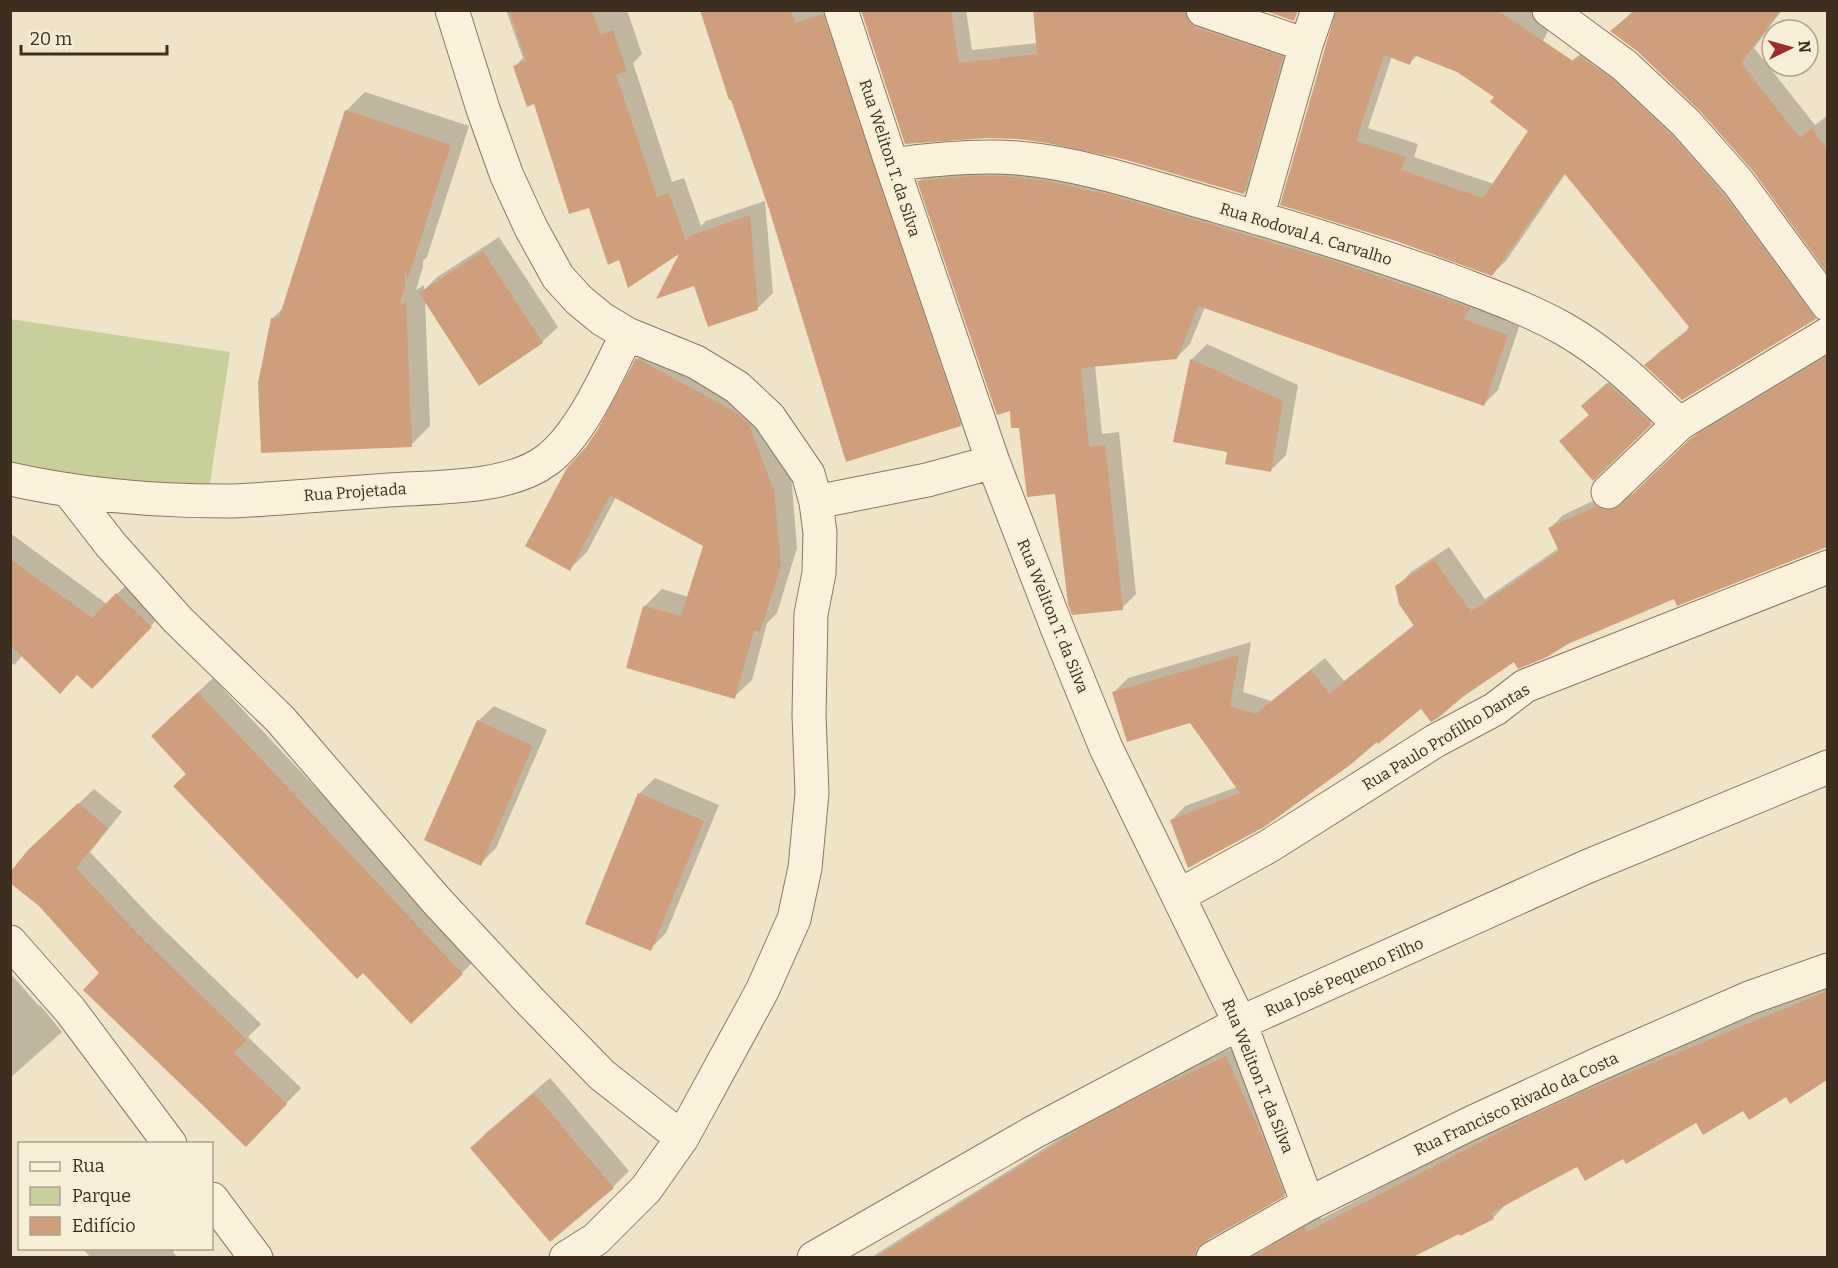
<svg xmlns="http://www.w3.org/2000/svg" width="1838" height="1268" viewBox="0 0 1838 1268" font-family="Bitter,serif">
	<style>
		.green { fill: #c9cf9b }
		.shadow { fill: #0003 }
		.building { fill: #cf9f7d; fill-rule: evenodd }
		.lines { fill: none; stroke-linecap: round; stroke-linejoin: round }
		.street-casing { stroke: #8d765c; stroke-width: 35 }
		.street { stroke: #faf1dc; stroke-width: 33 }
		.labels { text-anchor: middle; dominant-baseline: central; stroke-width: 4.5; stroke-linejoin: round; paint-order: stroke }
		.street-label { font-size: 16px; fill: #3d2e20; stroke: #f7eed8 }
	</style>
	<rect width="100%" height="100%" fill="#f0e4c8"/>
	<path class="green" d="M10,319L230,352L208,496L11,466Z"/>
	<path class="shadow" d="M506,10H627L642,54L633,63L672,182L684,178L701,226L706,221L765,201L773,293L758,308L683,250L590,206L515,66L523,58Z
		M701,10H839L974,411L960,425L770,209Z
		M862,10H966L972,50L1038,43L1035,10H1205L1296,44L1257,179L1244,193L1124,158Z
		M1338,10H1552L1556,15L1519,89L1457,71L1418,55L1409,63L1392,56L1368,128L1418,144L1414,157L1494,184L1530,131L1522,101L1594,43L1828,306L1816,318L1682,399L1646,365L1659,352L1691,327L1566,173L1506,261L1492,274L1396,240L1282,204Z
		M1634,10H1782L1754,48L1815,125L1827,116L1828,117V270L1754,170L1700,108L1638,50L1612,31Z
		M365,92L469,126L427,257L423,261V267L416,290L424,285V290L436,278L499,237L558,327L542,342L425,300L430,426L411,445L273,318L283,308L346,111Z
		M933,167L1080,170L1521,321L1498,390L1484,404L1205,307L1190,344L1176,358L1095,365L1102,434L1119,432L1136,594L1122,608L1011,409L919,181Z
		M655,342L755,396L791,473L797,548L777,613L767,623L752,680L734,697L644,607L662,589L689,597L705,545L616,497L587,552L570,569L587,448L600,430L637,359Z
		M1207,344L1298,385L1286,455L1270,471L1191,360Z
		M1828,352V545L1678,604L1675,597L1514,660L1421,707L1377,740L1172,820L1185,806L1237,787L1191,722L1114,692L1128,678L1251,642L1243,692L1271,701L1325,658L1344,681L1415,624L1397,587L1411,572L1449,547L1485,599L1559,548L1549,529L1563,515L1610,493L1618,497H1627L1636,492L1706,425Z
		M1616,376L1658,415L1593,479L1590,399Z
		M10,533L107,604L132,579L165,611L107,672L78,674L23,655L14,665L10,662Z
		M213,678L476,959L462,973L363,971L188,773L167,721Z
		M494,706L547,730L496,848L480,864L478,721Z
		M655,778L719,805L666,933L650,949L639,794Z
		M94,789L122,812L90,852L152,918L261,1024L248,1037L301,1088L261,1130L101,973L45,836Z
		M10,973L39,1006L40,1005L62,1032L10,1078Z
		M1828,984L1827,1079L1787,1095L1744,1109L1696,1121L1624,1157L1578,1165L1506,1204L1493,1218L1460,1232L1410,1258H1244L1319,1215L1321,1219L1468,1142L1594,1081Z
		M1240,1044L1298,1181L1284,1194L1209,1237L1207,1243L1214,1258H870L1100,1113L1163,1080Z
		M550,1078L629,1171L613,1187L550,1240L472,1148L487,1132Z
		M82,1248H176L173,1252L178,1258H91Z"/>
	<path class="building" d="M509,10H592L600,35L613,30L627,71L616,75L657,197L669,193L686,241L689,236L750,215L758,310L708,327L694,286L656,299L679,254L628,288L619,260L608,265L589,208L569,214L534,104L527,107L513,66L526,61Z
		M700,10H791L795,23L823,14L961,426L846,462L769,209L731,100H729Z
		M861,10H951L959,63L1037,54L1033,10H1185L1189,22L1197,28L1283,57L1244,194L1123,159L1047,143L1019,139L986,138L905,144Z
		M1263,10H1298L1294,21Z
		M1336,10H1497L1573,61L1580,56L1612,79L1673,136L1723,194L1816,319L1682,400L1644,365L1688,330L1687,329L1689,327L1564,173L1492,276L1396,241L1280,205ZM1384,55L1410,65L1414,55L1457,72L1494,97L1490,102L1528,131L1483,198L1401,170L1406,157L1356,141Z
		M1636,10H1781L1741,63L1800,138L1812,128L1827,149V273L1753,171L1700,111L1637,51L1610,31Z
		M345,110L451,145L408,278L405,272V287L399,306L406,302L412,447L261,453L258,383L271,318H279Z
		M971,176H1001L1041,180L1114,196L1327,259L1471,308L1463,319L1508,335L1484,406L1198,306L1177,359L1081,368L1089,447L1105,445L1123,610L1072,615L1068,604L1055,494L1027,497L1019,428H1011L1010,411L997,415L917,181Z
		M483,251L543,343L479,386L419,293Z
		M1827,356V547L1677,606L1674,599L1568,644L1547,657L1518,669L1514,662L1464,696L1438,718L1431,722L1421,709L1378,744L1377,742L1350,765L1264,827L1188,868L1170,820L1240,793L1190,723L1127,742L1112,692L1239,655L1230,706L1256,714L1311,670L1329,694L1414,626L1399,604L1395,586L1434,560L1471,612L1559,551L1548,528L1596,506L1603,510H1612L1620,506L1690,439Z
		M636,358L737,413L749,424L774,491L781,566L760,632L754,630L735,699L626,668L643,606L681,616L703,546L610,495L570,571L525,546L567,468L586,447L598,429Z
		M1190,359L1283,401L1271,472L1225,464L1227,452L1173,442Z
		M1607,383L1652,424L1593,481L1559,441L1589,415L1581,406Z
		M10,559L92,618L116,593L152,627L92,689L77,675L60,694L10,645Z
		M198,692L463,974L411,1024L363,973L357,979L173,786L186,774L151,736Z
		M477,720L533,746L481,866L424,840Z
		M638,793L704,821L651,951L585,924Z
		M78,803L108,828L76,868L137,933L247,1040L234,1053L287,1104L246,1147L83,990L99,973L39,906L10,883V872L28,850Z
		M1827,991V1080L1790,1104L1786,1097L1749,1120L1743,1111L1703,1135L1696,1123L1626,1164L1623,1159L1585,1181L1577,1167L1491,1213L1494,1219L1460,1236L1459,1234L1413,1257H1252L1305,1227L1307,1232L1529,1117L1590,1089Z
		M1226,1056L1262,1136L1285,1196L1204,1242L1197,1248L1194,1257H876L1084,1126L1147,1093Z
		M534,1093L614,1188L550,1242L470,1148Z"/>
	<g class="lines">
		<defs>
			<path id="street" d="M452,10L483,109L507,176L531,228L558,277L579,300L602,319L627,334L696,362L737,387L769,417L808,474L816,502L820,533L819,573L811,614L809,715L812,793L805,868L794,919L762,991L682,1138L646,1189L596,1239L566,1258
				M841,10L892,165L993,462L1058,630L1106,748L1240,1023L1308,1204
				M1203,10L1306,45
				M1549,10L1624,65L1686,123L1738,182L1828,305
				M892,165C934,159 975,155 1018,158C1086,164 1152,188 1217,206C1294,228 1371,252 1447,279C1486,294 1527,308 1564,329C1608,354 1643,389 1679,424
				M1257,218L1306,45L1318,10
				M10,479C81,495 154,501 226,501C244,501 263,499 281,498C317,495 353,493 389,490C436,487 509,489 547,460C581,435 608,372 627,334
				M69,491L111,545L178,620L280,719L436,900L529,1000L602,1075L682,1138
				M1608,492L1679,424L1828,334
				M816,502L927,480L993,462
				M1178,896L1269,846L1435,741L1495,709L1525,686L1828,567
				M10,942L70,1010L170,1144
				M212,1199L256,1258
				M814,1258L1034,1132L1240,1023L1586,867L1828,767
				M1213,1258L1308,1204L1469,1124L1603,1062L1749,998L1828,970"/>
		</defs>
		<use href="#street" class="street-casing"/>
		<use href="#street" class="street"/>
	</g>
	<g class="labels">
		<g class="street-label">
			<text transform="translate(890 158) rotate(72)">Rua Weliton T. da Silva</text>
			<text transform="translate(1306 234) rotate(17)">Rua Rodoval A. Carvalho</text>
			<text transform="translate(355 492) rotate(-4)">Rua Projetada</text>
			<text transform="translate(1053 616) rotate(68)">Rua Weliton T. da Silva</text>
			<text transform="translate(1446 737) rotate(-31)">Rua Paulo Profilho Dantas</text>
			<text transform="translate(1344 977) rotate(-24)">Rua José Pequeno Filho</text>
			<text transform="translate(1258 1076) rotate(68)">Rua Weliton T. da Silva</text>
			<text transform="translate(1516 1104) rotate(-25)">Rua Francisco Rivado da Costa</text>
		</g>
	</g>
	<rect width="1838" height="1268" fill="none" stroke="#3d2e20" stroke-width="24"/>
	<rect x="18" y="1142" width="195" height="108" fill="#f7eed8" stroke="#ada18e" stroke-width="1.5"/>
	<rect x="30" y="1162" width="30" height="9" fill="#faf1dc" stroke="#ada18e" stroke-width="1.5"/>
	<text x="72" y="1172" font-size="18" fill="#3d2e20">Rua</text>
	<rect x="30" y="1187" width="30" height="18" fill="#c9cf9b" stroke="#ada18e" stroke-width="1.5"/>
	<text x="72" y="1202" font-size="18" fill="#3d2e20">Parque</text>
	<rect x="30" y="1217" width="30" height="18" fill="#cf9f7d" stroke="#ada18e" stroke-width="1.5"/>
	<text x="72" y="1232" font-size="18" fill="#3d2e20">Edifício</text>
	<g transform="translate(1790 48) rotate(85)"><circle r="28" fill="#f7eed8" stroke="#ada18e" stroke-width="1.5"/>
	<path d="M0-4.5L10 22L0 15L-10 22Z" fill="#9e2a2b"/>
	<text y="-9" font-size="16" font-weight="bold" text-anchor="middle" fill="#3d2e20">N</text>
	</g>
	<path d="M21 45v9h146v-9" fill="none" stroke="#3d2e20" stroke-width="3"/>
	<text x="30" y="45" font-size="18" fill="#3d2e20" stroke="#f7eed8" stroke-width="4.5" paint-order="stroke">20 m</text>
</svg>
